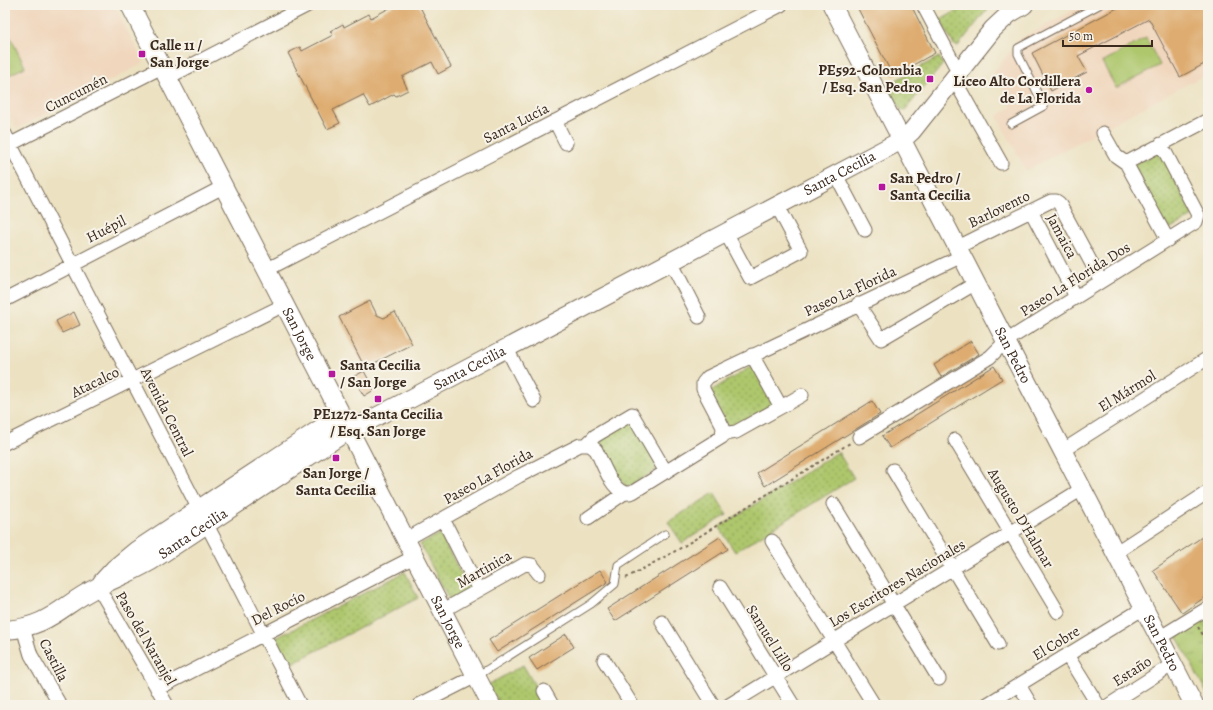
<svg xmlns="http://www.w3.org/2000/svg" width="1213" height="710" viewBox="0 0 1213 710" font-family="Alegreya,serif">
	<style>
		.built { fill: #f0d6bc }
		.grass { fill: url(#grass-dots); stroke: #747846 }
		.park { fill: url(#park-tufts); stroke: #747846 }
		.garden { fill: #aec76d; stroke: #747846 }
		.building { fill: #deac70 }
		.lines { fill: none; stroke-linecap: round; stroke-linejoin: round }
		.lane-casing { stroke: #796a57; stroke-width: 9 }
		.street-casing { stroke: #796a57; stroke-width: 15 }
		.secondary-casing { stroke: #796a57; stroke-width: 20 }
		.path { stroke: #796a57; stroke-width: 2; stroke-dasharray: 3 3; stroke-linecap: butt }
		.lane { stroke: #fff; stroke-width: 7 }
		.street { stroke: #fff; stroke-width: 13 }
		.secondary { stroke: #fff; stroke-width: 18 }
		.poi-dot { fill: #b5179e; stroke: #f7f3e8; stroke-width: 1.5 }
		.labels { text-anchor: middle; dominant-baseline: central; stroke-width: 4; stroke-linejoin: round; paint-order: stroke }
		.poi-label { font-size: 15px; font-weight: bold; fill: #3b2a1e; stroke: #f7f3e8; text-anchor: start }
		.street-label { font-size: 15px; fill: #3b2a1e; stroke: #f7f3e8 }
	</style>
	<defs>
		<pattern id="grass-dots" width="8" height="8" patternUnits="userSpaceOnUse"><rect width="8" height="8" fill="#aec76d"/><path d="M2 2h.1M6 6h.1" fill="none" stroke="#8fa259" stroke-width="1.8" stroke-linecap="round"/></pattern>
		<pattern id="park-tufts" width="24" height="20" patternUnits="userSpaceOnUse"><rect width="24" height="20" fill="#aec76d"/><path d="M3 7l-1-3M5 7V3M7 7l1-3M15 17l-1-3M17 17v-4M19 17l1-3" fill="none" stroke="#8fa259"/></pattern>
	</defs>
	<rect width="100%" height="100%" fill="#f7f3e8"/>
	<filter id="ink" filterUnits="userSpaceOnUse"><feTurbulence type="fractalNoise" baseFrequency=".025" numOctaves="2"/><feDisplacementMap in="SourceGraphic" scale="8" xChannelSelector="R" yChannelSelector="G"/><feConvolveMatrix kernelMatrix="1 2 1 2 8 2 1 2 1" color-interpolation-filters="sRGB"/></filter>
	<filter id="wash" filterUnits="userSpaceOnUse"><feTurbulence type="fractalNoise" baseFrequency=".012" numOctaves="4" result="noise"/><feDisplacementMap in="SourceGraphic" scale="16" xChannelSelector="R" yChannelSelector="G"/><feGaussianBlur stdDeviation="0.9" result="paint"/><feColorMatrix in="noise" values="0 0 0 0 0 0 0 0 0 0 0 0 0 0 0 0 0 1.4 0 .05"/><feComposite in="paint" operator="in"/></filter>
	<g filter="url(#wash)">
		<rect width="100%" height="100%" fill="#ece2c2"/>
		<path class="built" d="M5,5H114L144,63L17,129L5,106Z
			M1083,5H1208V73L1026,170L997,116L1012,107L994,72L1020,39Z"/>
		<path class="grass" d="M968,5H991L958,46L954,45L940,20Z
			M939,57L943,64L905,110H901L887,85Z
			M1160,151L1193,216L1167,230L1133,165Z
			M754,365L776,403L729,430L707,393Z
			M636,415L665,465L626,488L597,438Z
			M838,452L854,478L735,552L719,527Z
			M714,493L727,515L682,543L668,522Z
			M440,534L470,591L450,601L420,544Z
			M405,572L418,598L289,665L276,638Z
			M523,665L546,705H500L488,685Z"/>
		<path class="park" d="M1208,617V695L1177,637Z"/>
		<path class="garden" d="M7,30L25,67L5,77V31Z
			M1146,38L1160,65L1116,88L1102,62Z"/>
		<g id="blocks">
			<path class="building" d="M395,5H419L451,67L438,74L432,62L402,77L408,90L396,96L394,94L370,107L363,95L333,110L340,123L327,129L288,53L300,47L302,51L333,35L330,31L343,24L344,27L369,14L371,18Z
				M856,5H911L935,53L893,76Z
				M1123,5H1208V62L1180,77L1149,19L1078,56L1087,72L1051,91L1032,53Z
				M370,301L377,315L384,318L395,312L412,344L365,368L339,317Z
				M74,312L80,325L62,333L56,321Z
				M971,341L979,354L941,377L934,365Z
				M994,366L1002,379L890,448L882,436Z
				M364,371L374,390L364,396L353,377Z
				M872,401L880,414L765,486L757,473Z
				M1208,533V595L1182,613L1153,570Z
				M720,537L728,549L615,621L607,609Z
				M600,570L608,582L497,652L489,640Z
				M566,634L574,647L537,670L529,658Z"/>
		</g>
	</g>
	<g filter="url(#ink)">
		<use href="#blocks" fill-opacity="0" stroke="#796a57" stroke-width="1"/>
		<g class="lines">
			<defs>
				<path id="lane" d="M1011,124L1044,106L1018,54V48L1099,5
					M477,676L591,604L615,584L618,565L665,534"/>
				<path id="street" d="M923,5L959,73
					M167,78L308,5
					M954,79L1001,163
					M555,121L566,143
					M1103,133L1116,156L1126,163L1168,240
					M5,134L300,705
					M5,147L162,67
					M1126,163L1208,120
					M836,175L865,230
					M1031,211L1076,297
					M726,233L750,278L801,251L777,206
					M958,247L1051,201H1056L1059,203L1101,281
					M671,262L699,317
					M266,270L781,5
					M5,300L223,187
					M858,304L881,339L976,283
					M507,349L534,401
					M781,407L802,395
					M723,434L736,432L781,407L752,355
					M859,437L990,357L1006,341L1196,222L1198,215L1161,144
					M955,440L1058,612
					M5,443L284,305
					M587,444L595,436L632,414L666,472
					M1062,451L1208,358
					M893,470L998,644
					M833,504L939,679
					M588,518L623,494
					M443,519L479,590
					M405,540L519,476L580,445H590L596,450C603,463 614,500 633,492L722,437L723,427L703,389V383L708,377L962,256
					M772,541L874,705
					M1115,553L1208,492
					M98,587L167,705
					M720,587L793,705
					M442,611L525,564L532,565L539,574
					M662,622L713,705
					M23,628L31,655L60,705
					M1159,638L1208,608
					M1067,655L1098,705
					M604,660L632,705
					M1019,685L1031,705
					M157,689L414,557
					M544,691L552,705
					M419,705L476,676
					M729,705L1082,489
					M986,705L1144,608
					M1109,705L1173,664"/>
				<g id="secondary">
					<path id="s1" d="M130,5L491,705"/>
					<path id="s2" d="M832,5L1194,705"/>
					<path d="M102,582L114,569L137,550L341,415"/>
					<path id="s3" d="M5,630C51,627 62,604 98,587C116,578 134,571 151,561L338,437L902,140L912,131L993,29L1009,14L1024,5"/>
				</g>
			</defs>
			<use href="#lane" class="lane-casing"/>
			<use href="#street" class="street-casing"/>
			<use href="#secondary" class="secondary-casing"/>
			<path class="path" d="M626,578L679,549L850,443
				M1198,627L1208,643"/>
			<use href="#lane" class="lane"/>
			<use href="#street" class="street"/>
			<use href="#secondary" class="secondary"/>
		</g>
	</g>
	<g class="poi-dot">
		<rect x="138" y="50" width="8" height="8" rx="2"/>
		<rect x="926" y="75" width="8" height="8" rx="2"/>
		<circle cx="1089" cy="90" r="4"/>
		<rect x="878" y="183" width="8" height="8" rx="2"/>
		<rect x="328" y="370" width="8" height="8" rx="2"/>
		<rect x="374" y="395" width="8" height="8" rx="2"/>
		<rect x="332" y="454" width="8" height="8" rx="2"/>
	</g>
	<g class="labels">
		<g class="poi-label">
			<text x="150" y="45">Calle 11 /<tspan x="150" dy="17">San Jorge</tspan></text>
			<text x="922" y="70" text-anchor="end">PE592-Colombia<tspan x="922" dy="17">/ Esq. San Pedro</tspan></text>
			<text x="1081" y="81" text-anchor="end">Liceo Alto Cordillera<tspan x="1081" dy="17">de La Florida</tspan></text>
			<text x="890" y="178">San Pedro /<tspan x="890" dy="17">Santa Cecilia</tspan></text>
			<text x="340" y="365">Santa Cecilia<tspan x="340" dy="17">/ San Jorge</tspan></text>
			<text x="378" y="414" text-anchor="middle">PE1272-Santa Cecilia<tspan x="378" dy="17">/ Esq. San Jorge</tspan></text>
			<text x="336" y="473" text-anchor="middle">San Jorge /<tspan x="336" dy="17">Santa Cecilia</tspan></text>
		</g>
		<g class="street-label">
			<text transform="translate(76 93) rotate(-27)">Cuncumén</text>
			<text transform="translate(516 123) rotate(-27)">Santa Lucía</text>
			<text stroke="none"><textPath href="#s3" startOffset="954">Santa Cecilia</textPath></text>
			<text transform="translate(999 209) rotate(-26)">Barlovento</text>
			<text transform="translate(106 229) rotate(-27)">Huépil</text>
			<text transform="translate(1062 236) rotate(62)">Jamaica</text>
			<text transform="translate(1075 279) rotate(-32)">Paseo La Florida Dos</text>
			<text transform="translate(850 291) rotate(-25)">Paseo La Florida</text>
			<text stroke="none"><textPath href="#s1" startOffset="370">San Jorge</textPath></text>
			<text stroke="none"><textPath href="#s2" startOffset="394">San Pedro</textPath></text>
			<text stroke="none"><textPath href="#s3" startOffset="536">Santa Cecilia</textPath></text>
			<text transform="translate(95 382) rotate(-26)">Atacalco</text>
			<text transform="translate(1127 391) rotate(-32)">El Mármol</text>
			<text transform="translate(167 412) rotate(63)">Avenida Central</text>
			<text transform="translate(488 476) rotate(-29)">Paseo La Florida</text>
			<text transform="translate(1021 518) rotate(59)">Augusto D'Halmar</text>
			<text stroke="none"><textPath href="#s3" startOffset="213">Santa Cecilia</textPath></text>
			<text transform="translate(484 569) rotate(-30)">Martinica</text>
			<text transform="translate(897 583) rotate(-31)">Los Escritores Nacionales</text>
			<text transform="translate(278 608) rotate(-27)">Del Rocío</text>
			<text stroke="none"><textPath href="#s1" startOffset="694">San Jorge</textPath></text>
			<text transform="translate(146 638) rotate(60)">Paso del Naranjel</text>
			<text transform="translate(770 638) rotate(58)">Samuel Lillo</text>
			<text transform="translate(1056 643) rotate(-31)">El Cobre</text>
			<text stroke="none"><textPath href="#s2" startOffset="718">San Pedro</textPath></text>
			<text transform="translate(54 660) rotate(63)">Castilla</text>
			<text transform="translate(1132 671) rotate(-33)">Estaño</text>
		</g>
	</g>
	<rect width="1213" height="710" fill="none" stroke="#f7f3e8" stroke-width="20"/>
	<path d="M1063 40v6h89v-6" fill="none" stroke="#3b2a1e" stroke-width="2"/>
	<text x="1069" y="40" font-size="12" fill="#3b2a1e" stroke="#f7f3e8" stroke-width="3" paint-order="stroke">50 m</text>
</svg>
